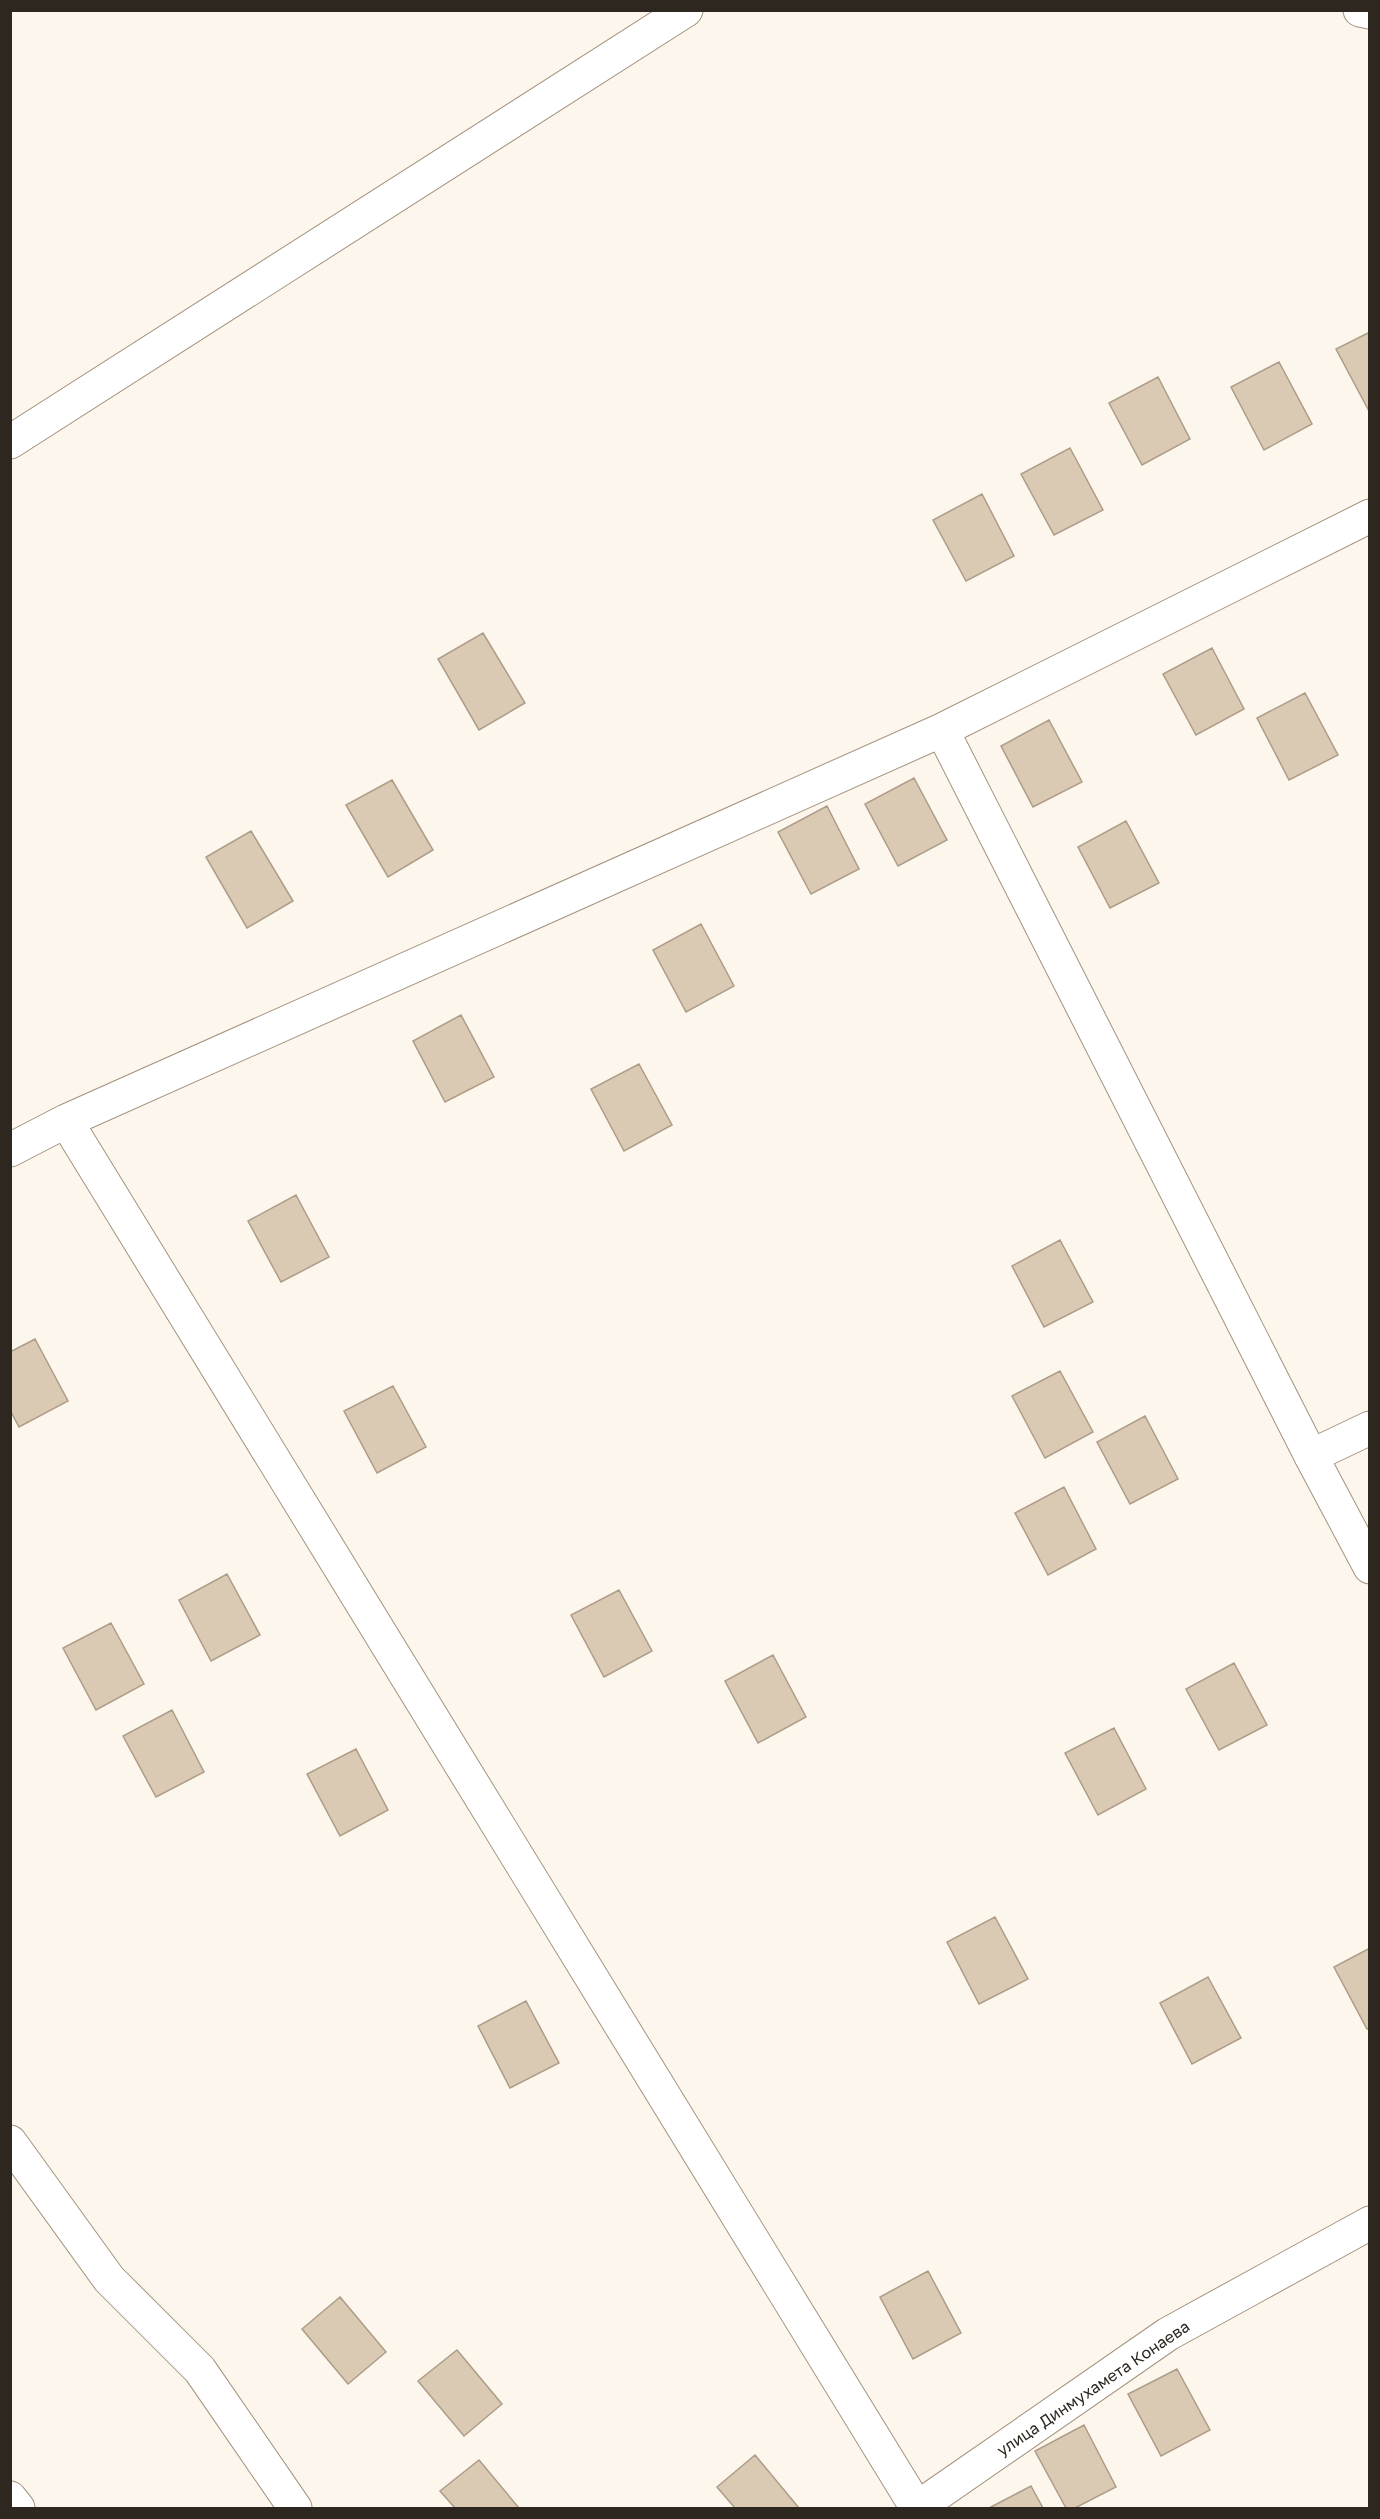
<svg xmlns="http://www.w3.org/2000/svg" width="1380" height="2519" viewBox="0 0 1380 2519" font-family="'Golos Text',sans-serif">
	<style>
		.building { fill: #dac9b3; stroke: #ad9c87; stroke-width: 1.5 }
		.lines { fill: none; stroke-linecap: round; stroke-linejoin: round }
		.street-casing { stroke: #a3937e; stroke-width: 35 }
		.secondary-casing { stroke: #a3937e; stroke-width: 35 }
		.street { stroke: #fff; stroke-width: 33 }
		.secondary { stroke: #fff; stroke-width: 33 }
		.labels { text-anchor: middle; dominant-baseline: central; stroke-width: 4.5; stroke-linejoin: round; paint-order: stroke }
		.street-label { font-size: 16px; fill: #2e271f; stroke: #fff }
	</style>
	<rect width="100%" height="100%" fill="#fdf6ed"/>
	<path class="building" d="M1370,332V411H1369L1336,349Z
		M1279,362L1312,424L1264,450L1231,387Z
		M1158,377L1190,439L1142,465L1109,403Z
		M1070,448L1103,510L1054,535L1021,474Z
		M982,494L1014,556L966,581L933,520Z
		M483,633L525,703L479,730L438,659Z
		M1212,648L1244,709L1196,735L1163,674Z
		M1305,693L1338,755L1289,780L1257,718Z
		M1049,720L1082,782L1033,807L1001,746Z
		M914,778L947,840L898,866L865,804Z
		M392,780L433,850L388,877L346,805Z
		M827,806L859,869L811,894L778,832Z
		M1126,821L1159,883L1110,908L1078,847Z
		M251,831L293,901L247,928L206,857Z
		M701,924L734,986L686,1012L653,950Z
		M461,1015L494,1077L445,1102L413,1041Z
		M639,1064L672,1125L624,1151L591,1089Z
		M296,1195L329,1257L281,1282L248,1221Z
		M1060,1240L1093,1302L1044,1327L1012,1266Z
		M35,1339L68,1401L19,1427L10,1410V1352Z
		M1060,1371L1093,1432L1045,1458L1012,1396Z
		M393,1386L426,1447L377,1473L344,1411Z
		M1145,1416L1178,1479L1130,1504L1097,1442Z
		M1064,1487L1096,1549L1048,1575L1015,1513Z
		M227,1574L260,1635L211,1661L179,1600Z
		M619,1590L652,1651L604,1677L571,1615Z
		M111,1623L144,1684L96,1710L63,1648Z
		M773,1655L806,1717L758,1743L725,1681Z
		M1234,1663L1267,1725L1219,1750L1186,1689Z
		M172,1710L204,1772L156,1797L123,1736Z
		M1114,1728L1146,1789L1098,1815L1065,1753Z
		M356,1749L388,1810L340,1836L307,1774Z
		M995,1917L1028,1979L979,2004L947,1942Z
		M1370,1948V2028L1367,2029L1334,1967Z
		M1208,1977L1241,2038L1192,2064L1160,2003Z
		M526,2001L559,2063L510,2088L478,2026Z
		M928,2271L961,2333L913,2359L880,2297Z
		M340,2297L386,2352L348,2384L302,2329Z
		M457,2350L502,2404L464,2436L418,2381Z
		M1177,2369L1210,2430L1161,2456L1128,2394Z
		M1084,2425L1116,2487L1075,2508H1066L1035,2451Z
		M755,2455L799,2508H735L717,2487Z
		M479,2460L519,2508H455L440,2491Z
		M1031,2486L1043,2508H989Z"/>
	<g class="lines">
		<defs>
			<path id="street" d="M1360,10L1370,12
				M10,442L686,10
				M942,730L1311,1456L1370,1567
				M66,1121L917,2508
				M10,1150L66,1121L942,730L1370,516
				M10,2142L109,2279L200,2370L295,2508
				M10,2498L18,2508
				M917,2508L1168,2334L1370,2223"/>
			<path id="secondary" d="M1311,1456L1370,1428"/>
		</defs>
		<use href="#street" class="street-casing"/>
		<use href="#secondary" class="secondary-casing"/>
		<use href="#street" class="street"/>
		<use href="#secondary" class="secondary"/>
	</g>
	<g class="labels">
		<g class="street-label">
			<text transform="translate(1093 2388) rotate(-34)">улица Динмухамета Конаева</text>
		</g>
	</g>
	<rect width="1380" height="2519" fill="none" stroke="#2e271f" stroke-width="24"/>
</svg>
